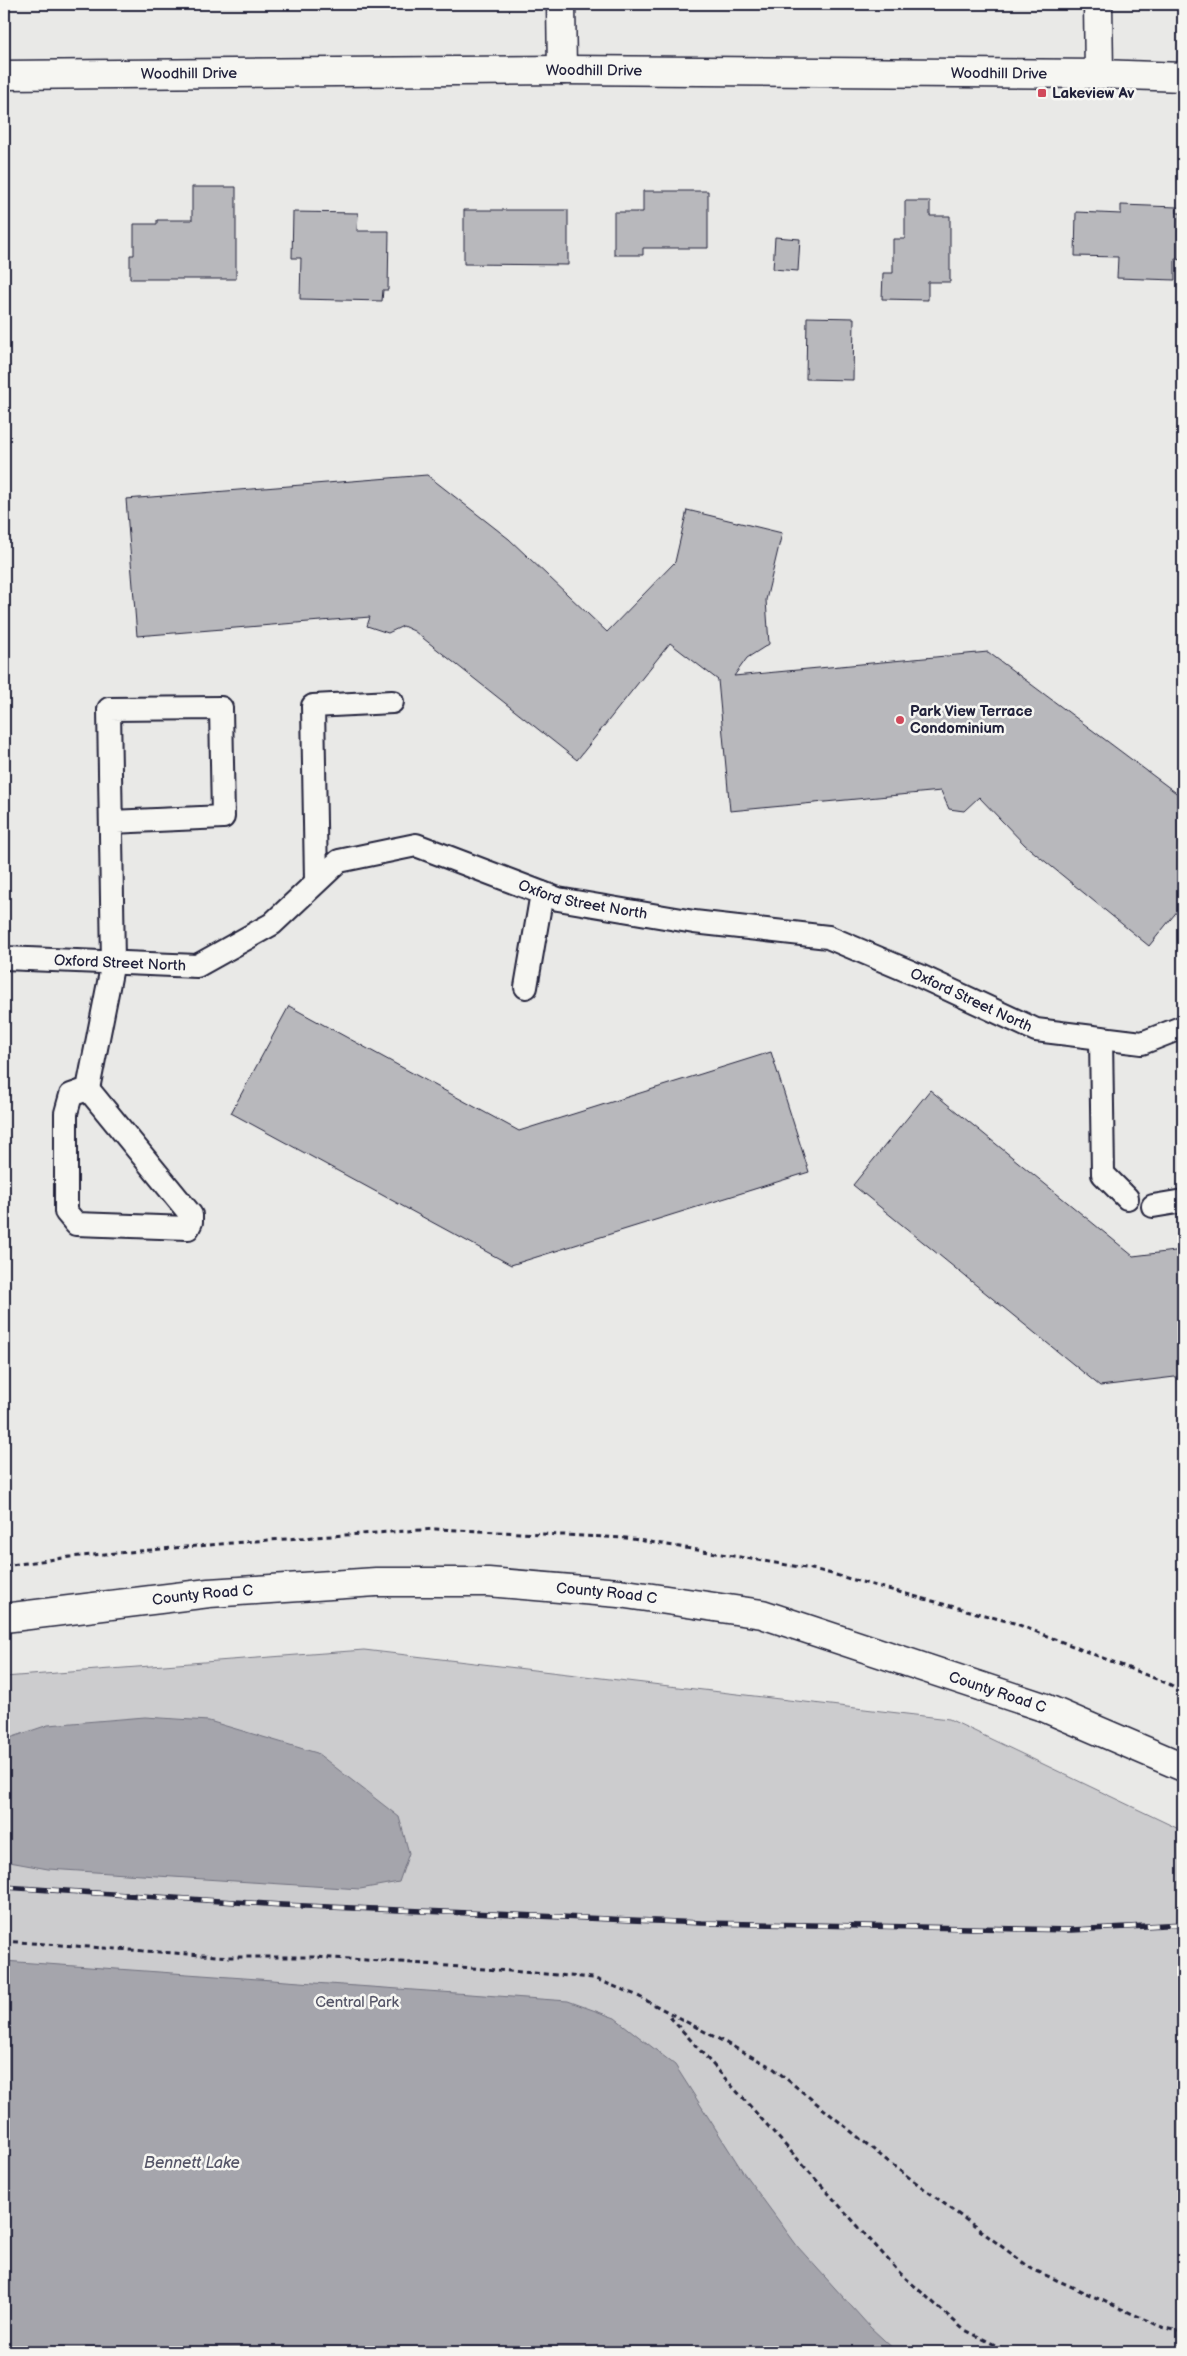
<svg xmlns="http://www.w3.org/2000/svg" width="1187" height="2356" viewBox="0 0 1187 2356" font-family="'Balsamiq Sans',sans-serif">
	<style>
		.green { fill: #ccccce; stroke: #777784 }
		.water { fill: #a5a5ac; stroke: #71717f }
		.building { fill: #b8b8bc; stroke: #22223b }
		.lines { fill: none; stroke-linecap: round; stroke-linejoin: round }
		.service-casing { stroke: #22223b; stroke-width: 26 }
		.minor-casing { stroke: #22223b; stroke-width: 31 }
		.tertiary-casing { stroke: #22223b; stroke-width: 31 }
		.secondary-casing { stroke: #22223b; stroke-width: 31 }
		.path { stroke: #22223b; stroke-width: 3; stroke-dasharray: 5 4; stroke-linecap: butt }
		.service { stroke: #f6f6f2; stroke-width: 22 }
		.minor { stroke: #f6f6f2; stroke-width: 28 }
		.tertiary { stroke: #f6f6f2; stroke-width: 28 }
		.secondary { stroke: #f6f6f2; stroke-width: 28 }
		.rail-casing { stroke: #22223b; stroke-width: 5.5 }
		.rail { stroke: #f6f6f2; stroke-width: 4; stroke-dasharray: 11; stroke-linecap: butt }
		.poi-dot { fill: #d1495b; stroke: #f6f6f2; stroke-width: 2 }
		.labels { text-anchor: middle; dominant-baseline: central; stroke-width: 5; stroke-linejoin: round; paint-order: stroke }
		.street-label { font-size: 15px; fill: #22223b; stroke: #f6f6f2 }
		.poi-label { font-size: 15px; font-weight: bold; fill: #22223b; stroke: #f6f6f2; text-anchor: start }
		.park-label { font-size: 15px; fill: #555567; stroke: #f6f6f2 }
		.water-label { font-size: 16px; font-style: italic; fill: #565668; stroke: #f6f6f2 }
	</style>
	<rect width="100%" height="100%" fill="#e9e9e7"/>
	<filter id="ink" filterUnits="userSpaceOnUse"><feTurbulence type="fractalNoise" baseFrequency=".02" numOctaves="2"/><feDisplacementMap in="SourceGraphic" scale="10" xChannelSelector="R" yChannelSelector="G"/><feConvolveMatrix kernelMatrix="1 2 1 2 8 2 1 2 1" color-interpolation-filters="sRGB"/></filter>
	<g filter="url(#ink)">
		<path class="green" d="M364,1650L949,1719L1183,1831V2352H4V1677Z"/>
		<path class="water" d="M145,1717L209,1721L317,1753L399,1817L409,1853L399,1882L360,1889L48,1869L4,1861V1740L48,1725Z
			M4,1961L568,2001L615,2018L675,2065L743,2172L798,2247L870,2327L897,2352H4Z"/>
		<path class="building" d="M192,187H236V279H130V255H134V224H157V220H192Z
			M643,191H708V248H643V255H614V212H643Z
			M905,201H930V216H950V282H928V300L882,299L883,273H893V239H905Z
			M1121,205L1177,207V213H1183V260L1175,259V280L1117,278L1118,257L1075,256L1076,212L1121,214Z
			M464,210H568V265L464,264Z
			M293,212L358,213L357,231H389L388,290H383L382,301L300,299L301,258H292Z
			M775,237L800,239L798,271L773,269Z
			M807,317L854,318L853,380L806,379Z
			M427,475L509,539L607,632L675,562L687,510L782,533L766,600L769,644L747,658L734,676L988,652L1183,798V904L1149,946L1025,845L979,797L964,811L949,809L941,791L730,811L718,680L670,643L577,760L414,631L403,626L388,633L367,626L370,617L137,636L126,499Z
			M289,1006L519,1131L771,1052L809,1172L511,1265L231,1113Z
			M930,1090L1133,1256L1183,1250V1376L1100,1386L853,1185Z"/>
		<g class="lines">
			<defs>
				<g id="service">
					<path d="M316,881L313,706L392,702"/>
					<path id="s1" d="M4,958L197,966L272,924L339,861L416,845L558,899L694,922L828,937L920,976L1036,1030L1142,1043L1183,1027"/>
					<path d="M526,987L542,893"/>
					<path d="M1101,1038L1103,1174L1127,1198"/>
					<path d="M88,1089L191,1215V1222L188,1228L76,1224L66,1212V1113L71,1095L88,1089L113,962L109,709L221,708L223,817L111,822"/>
					<path d="M1153,1206L1183,1201"/>
				</g>
				<path id="minor" d="M561,4L562,70
					M1098,4L1099,74"/>
				<g id="tertiary">
					<path id="s2" d="M4,75L562,70L1099,74L1183,77"/>
				</g>
				<g id="secondary">
					<path id="s3" d="M4,1618L209,1593L376,1582H488L619,1593L762,1614L1043,1707L1183,1767"/>
				</g>
			</defs>
			<use href="#service" class="service-casing"/>
			<use href="#minor" class="minor-casing"/>
			<use href="#tertiary" class="tertiary-casing"/>
			<use href="#secondary" class="secondary-casing"/>
			<path class="path" d="M4,1566L70,1557L255,1541L436,1529L626,1538L817,1570L1014,1623L1169,1684L1183,1692
				M4,1941L230,1957H314L400,1962L593,1978L636,1995L773,2068L895,2167L1032,2269L1162,2327L1183,2332
				M670,2017L900,2273L963,2329L1009,2352"/>
			<use href="#service" class="service"/>
			<use href="#minor" class="minor"/>
			<use href="#tertiary" class="tertiary"/>
			<use href="#secondary" class="secondary"/>
			<defs>
				<path id="rail" d="M4,1887L282,1905L702,1923L1072,1930L1183,1924"/>
			</defs>
			<use href="#rail" class="rail-casing"/>
			<use href="#rail" class="rail"/>
		</g>
	</g>
	<g class="poi-dot">
		<rect x="1037" y="88" width="10" height="10" rx="2.5"/>
		<circle cx="900" cy="720" r="5"/>
	</g>
	<g class="labels">
		<g class="street-label">
			<text stroke="none"><textPath href="#s2" startOffset="590">Woodhill Drive</textPath></text>
			<text stroke="none"><textPath href="#s2" startOffset="185">Woodhill Drive</textPath></text>
			<text stroke="none"><textPath href="#s2" startOffset="995">Woodhill Drive</textPath></text>
			<text stroke="none"><textPath href="#s1" startOffset="626">Oxford Street North</textPath></text>
			<text stroke="none"><textPath href="#s1" startOffset="116">Oxford Street North</textPath></text>
			<text stroke="none"><textPath href="#s1" startOffset="1031">Oxford Street North</textPath></text>
			<text stroke="none"><textPath href="#s3" startOffset="605">County Road C</textPath></text>
			<text stroke="none"><textPath href="#s3" startOffset="200">County Road C</textPath></text>
			<text stroke="none"><textPath href="#s3" startOffset="1010">County Road C</textPath></text>
		</g>
		<g class="poi-label">
			<text x="1052" y="93">Lakeview Av</text>
			<text x="910" y="711">Park View Terrace<tspan x="910" dy="17">Condominium</tspan></text>
		</g>
		<g class="park-label">
			<text x="357" y="2002">Central Park</text>
		</g>
		<g class="water-label">
			<text x="192" y="2163">Bennett Lake</text>
		</g>
	</g>
	<rect width="1187" height="2356" fill="none" stroke="#f6f6f2" stroke-width="20"/>
	<rect x="10" y="10" width="1167" height="2336" fill="none" stroke="#22223b" stroke-width="2" filter="url(#ink)"/>
</svg>
